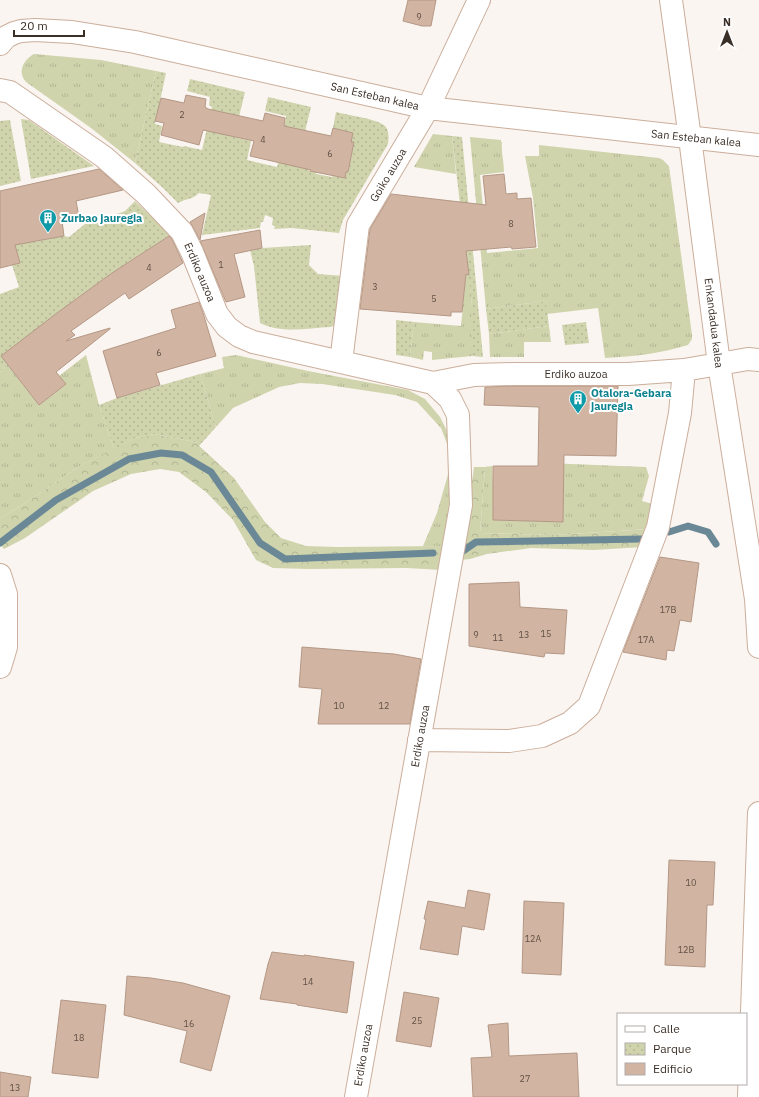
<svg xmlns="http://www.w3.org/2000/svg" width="759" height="1097" viewBox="0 0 759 1097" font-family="'IBM Plex Sans',sans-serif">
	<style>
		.grass { fill: url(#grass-tufts) }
		.forest { fill: url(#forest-crowns) }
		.park { fill: url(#park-dots) }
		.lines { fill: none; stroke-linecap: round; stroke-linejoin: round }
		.stream { stroke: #6a8896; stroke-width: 7 }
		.building { fill: #d1b4a1; stroke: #b49886 }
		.minor-casing { stroke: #cbae9b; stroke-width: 24 }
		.minor { stroke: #fff; stroke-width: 22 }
		.labels { text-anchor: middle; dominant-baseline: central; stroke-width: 4; stroke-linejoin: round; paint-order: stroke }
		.number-label { font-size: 9px; fill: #605146 }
		.street-label { font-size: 11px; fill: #3b3028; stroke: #fff }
		.culture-label { font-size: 11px; font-weight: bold; fill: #0d838f; stroke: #fff; text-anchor: start }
	</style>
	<defs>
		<pattern id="grass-tufts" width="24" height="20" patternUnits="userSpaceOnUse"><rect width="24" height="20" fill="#cfd4ac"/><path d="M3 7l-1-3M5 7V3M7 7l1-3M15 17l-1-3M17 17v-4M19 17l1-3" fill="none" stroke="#b3b694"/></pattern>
		<pattern id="forest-crowns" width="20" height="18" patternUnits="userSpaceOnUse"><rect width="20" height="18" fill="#cfd4ac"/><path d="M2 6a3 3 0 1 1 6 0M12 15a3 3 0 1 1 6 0" fill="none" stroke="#b3b694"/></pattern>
		<pattern id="park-dots" width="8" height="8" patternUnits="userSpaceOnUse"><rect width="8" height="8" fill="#cfd4ac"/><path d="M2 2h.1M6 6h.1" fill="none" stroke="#b3b694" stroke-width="1.8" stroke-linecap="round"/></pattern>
	</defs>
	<rect width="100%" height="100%" fill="#fbf5f1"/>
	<path class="grass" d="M34,54L101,60L156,71L135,163L91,128L26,82C17,72 23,60 34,54Z
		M433,134L452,136L456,174L414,167Z
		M470,137L501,140V142H502C501,152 504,162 504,172L480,175L487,253L538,248L533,198L525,156H539V145L659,158L663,160L669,166L692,335V339L688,345C659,354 635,356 605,358L598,308L547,314L546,301L486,309Z
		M466,274L469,275L472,305V356L432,360V352L424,351L423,360L410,357L414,322L461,326Z
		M549,326L551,342H524V357H490L489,334Z
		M86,355L99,405L114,449L83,464L16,509L0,518V372L7,364L39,405L66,384L59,376Z
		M236,355L308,371L408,390L425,399L440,417L451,439L455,460L444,546H423L437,513L449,471V449L441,428L417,402L395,395L322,384L300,383L279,387L233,408L216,427L200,374L224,368L222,357Z
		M546,463L646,467L649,476L642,501L656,505L649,529L554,535L480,533L485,467L492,466L493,485V520L563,522Z"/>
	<path class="forest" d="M154,434L195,442L234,478L265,522L281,538L306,546L337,547L444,546L442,570L406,568L308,569L273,568L256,560L233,520L206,492L179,472L160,469L131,474L93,491L25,538L4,549L0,544V518L16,509L83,464L135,438Z
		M474,467H485L480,533L554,535L649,529L643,547L594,550L531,548L487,554L470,559L461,560Z"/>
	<path class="park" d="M156,71L166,73L155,124L162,126L159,142L183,147L184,146L202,150L212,107L209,105L210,97L187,91L190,79L245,92L234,137L251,141L247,160L277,167L280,157L286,116L265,111L268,97L311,107L300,152L304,164L307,169L310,171L316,172V174L332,177L333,176L344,178L346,172H348L354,143L351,142L353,133L333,128L336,112C347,115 378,119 385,126C389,130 389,138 388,144L343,220L339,233L292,228L274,229L275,226L272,225L273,218L265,215L263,222H261L260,228L202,235L211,195L199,193C192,200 187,198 178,203L162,187L135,163Z
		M21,119L29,120L94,166L31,179Z
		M10,120L21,181L0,186V121Z
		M452,136L462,137L483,357L472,356V305Z
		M135,201L170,235L112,273L57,313L2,356L7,364L0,372V294L19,287L12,265L20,263L11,230L34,242L64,236L69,237L85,224L99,221L125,211Z
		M311,245L309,265L318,274L344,276L335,325L331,327C308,328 282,334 260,323L254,266L250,250L262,248Z
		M546,301L549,326L489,334L486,309Z
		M396,320L414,322L410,357L396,355Z
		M586,322L589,343L565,345L562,325Z
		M200,374L216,427L199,446L195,442L154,434L135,438L114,449L99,405L117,398Z"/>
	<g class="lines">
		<path class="stream" d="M669,532L688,526L708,532L716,544
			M0,543L56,500L129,459L161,453L182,455L211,472L260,543L285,559L433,553
			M463,551L476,542L641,539"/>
	</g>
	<path class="building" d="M408,0H436L431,26H422L403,21Z
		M186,95L206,99L205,107L208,109L263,121L265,113L285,118L284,126L331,136L333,128L353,133L351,142H354L348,172H346L345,178L310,171L311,170L250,156L254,141L203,130L199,145L161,135L164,123L155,121L161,98L184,103Z
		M99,169L123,190L76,201L79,217L62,221L64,236L15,245L20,263L0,268V191Z
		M504,174L506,194L517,193V199L531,198L536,247L512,249L511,247L466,251L469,275L466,274L462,312H451V316L360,309L370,229L391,194L486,205L483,176Z
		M205,213L200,240L190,222Z
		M260,230L262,248L234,254L245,297L226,302L200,241Z
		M169,236L172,239L183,263L129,299L125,293L71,331L75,335L66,341L110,328V329L56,372L66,384L39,405L1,356L57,313L112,273Z
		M199,302L203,313L216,356L156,373L160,385L117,398L103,351L176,328L171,310Z
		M514,386H618L616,456L564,455L563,522L493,520V466H538L539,407L484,405L485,387Z
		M660,557L699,563L691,622L680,620L674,651L667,650L666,660L623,652Z
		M519,582L520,607L567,610L564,654L545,653L544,657L469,646V584Z
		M302,647L394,654L421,659L410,724H318L322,689L299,687Z
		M669,860L715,862L713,905H707L705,967L665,965Z
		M468,890L490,894L484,930L462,926L458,955L420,949L426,919H424L428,901L465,908Z
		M524,901L564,903L561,975L522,973Z
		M272,952L304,956V955L354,962L347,1013L297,1005V1004L260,999L268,964Z
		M127,976L151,978L183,983L230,996L211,1071L180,1062L187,1031L124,1015Z
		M404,992L439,998L431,1047L396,1041Z
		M61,1000L106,1005L98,1078L52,1073Z
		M508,1023L509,1056L577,1053L579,1097H473L471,1058L492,1057L488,1025Z
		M0,1072L31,1077L28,1097H0Z"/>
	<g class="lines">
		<defs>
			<path id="minor" d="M671,0L690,138L719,364L756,599L759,647
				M0,44L6,37L14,33L21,31L35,30L72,32L135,42L428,108L759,145
				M0,90L10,92L104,157L146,194L182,232L192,252L217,314L227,327L239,336L253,342L433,383L474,375L514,374H628L684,370L748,359L759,360
				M341,362L358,225L428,108L479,0
				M0,575L6,594V647L0,667
				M419,740L509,741L542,736L570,723L589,706L658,527L680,413L684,370
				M356,1097L461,505L458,415L450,399L433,383
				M749,1097L759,813"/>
		</defs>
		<use href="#minor" class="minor-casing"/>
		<use href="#minor" class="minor"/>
	</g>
	<defs>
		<symbol id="building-pin" viewBox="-11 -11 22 30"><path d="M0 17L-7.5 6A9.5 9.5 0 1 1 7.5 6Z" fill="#0f9aa8" stroke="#fff"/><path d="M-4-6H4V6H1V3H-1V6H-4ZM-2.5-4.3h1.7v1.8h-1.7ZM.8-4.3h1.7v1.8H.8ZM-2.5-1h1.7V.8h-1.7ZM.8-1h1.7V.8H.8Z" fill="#fff"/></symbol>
	</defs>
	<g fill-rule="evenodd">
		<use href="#building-pin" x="38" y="208" width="20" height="27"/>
		<use href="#building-pin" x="568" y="389" width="20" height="27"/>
	</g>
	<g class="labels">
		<g class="number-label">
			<text x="419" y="16">9</text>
			<text x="182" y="114">2</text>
			<text x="263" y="139">4</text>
			<text x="330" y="153">6</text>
			<text x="511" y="223">8</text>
			<text x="221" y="264">1</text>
			<text x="149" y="267">4</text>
			<text x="375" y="286">3</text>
			<text x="434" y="298">5</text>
			<text x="159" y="352">6</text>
			<text x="668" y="609">17B</text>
			<text x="546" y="633">15</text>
			<text x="476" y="634">9</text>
			<text x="524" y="634">13</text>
			<text x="498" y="637">11</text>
			<text x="646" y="639">17A</text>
			<text x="339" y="705">10</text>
			<text x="384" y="705">12</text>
			<text x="691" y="882">10</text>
			<text x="533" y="938">12A</text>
			<text x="686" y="949">12B</text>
			<text x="308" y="981">14</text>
			<text x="417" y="1020">25</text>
			<text x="189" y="1023">16</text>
			<text x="79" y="1037">18</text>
			<text x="525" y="1078">27</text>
			<text x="15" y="1087">13</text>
		</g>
		<g class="street-label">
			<text transform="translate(375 96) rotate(13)">San Esteban kalea</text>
			<text transform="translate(696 138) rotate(6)">San Esteban kalea</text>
			<text transform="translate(388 175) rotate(-59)">Goiko auzoa</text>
			<text transform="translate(200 272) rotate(67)">Erdiko auzoa</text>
			<text transform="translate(714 323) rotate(83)">Enkandadua kalea</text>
			<text x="576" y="374">Erdiko auzoa</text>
			<text transform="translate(420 736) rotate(-80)">Erdiko auzoa</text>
			<text transform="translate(363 1055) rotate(-80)">Erdiko auzoa</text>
		</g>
		<g class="culture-label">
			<text x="61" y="218">Zurbao jauregia</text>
			<text x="591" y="393">Otalora-Gebara<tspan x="591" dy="13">jauregia</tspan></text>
		</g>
	</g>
	<rect x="617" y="1013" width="130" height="72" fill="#ffffff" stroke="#b1aca9"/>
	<rect x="625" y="1026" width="20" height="6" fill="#ffffff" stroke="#b1aca9"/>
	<text x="653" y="1033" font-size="12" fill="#3b3028">Calle</text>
	<rect x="625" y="1043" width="20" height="12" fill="url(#park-dots)" stroke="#b1aca9"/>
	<text x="653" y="1053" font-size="12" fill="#3b3028">Parque</text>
	<rect x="625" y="1063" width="20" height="12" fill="#d1b4a1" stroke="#b1aca9"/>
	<text x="653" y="1073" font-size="12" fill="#3b3028">Edificio</text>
	<g transform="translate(727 32)" stroke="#ffffff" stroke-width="3" paint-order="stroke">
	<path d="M0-3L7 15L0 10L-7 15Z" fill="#3b3028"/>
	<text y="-6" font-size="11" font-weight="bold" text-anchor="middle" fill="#3b3028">N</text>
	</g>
	<path d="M14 30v6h70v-6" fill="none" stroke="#3b3028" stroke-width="2"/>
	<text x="20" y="30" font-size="12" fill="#3b3028" stroke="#ffffff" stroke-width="3" paint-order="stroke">20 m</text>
</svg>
